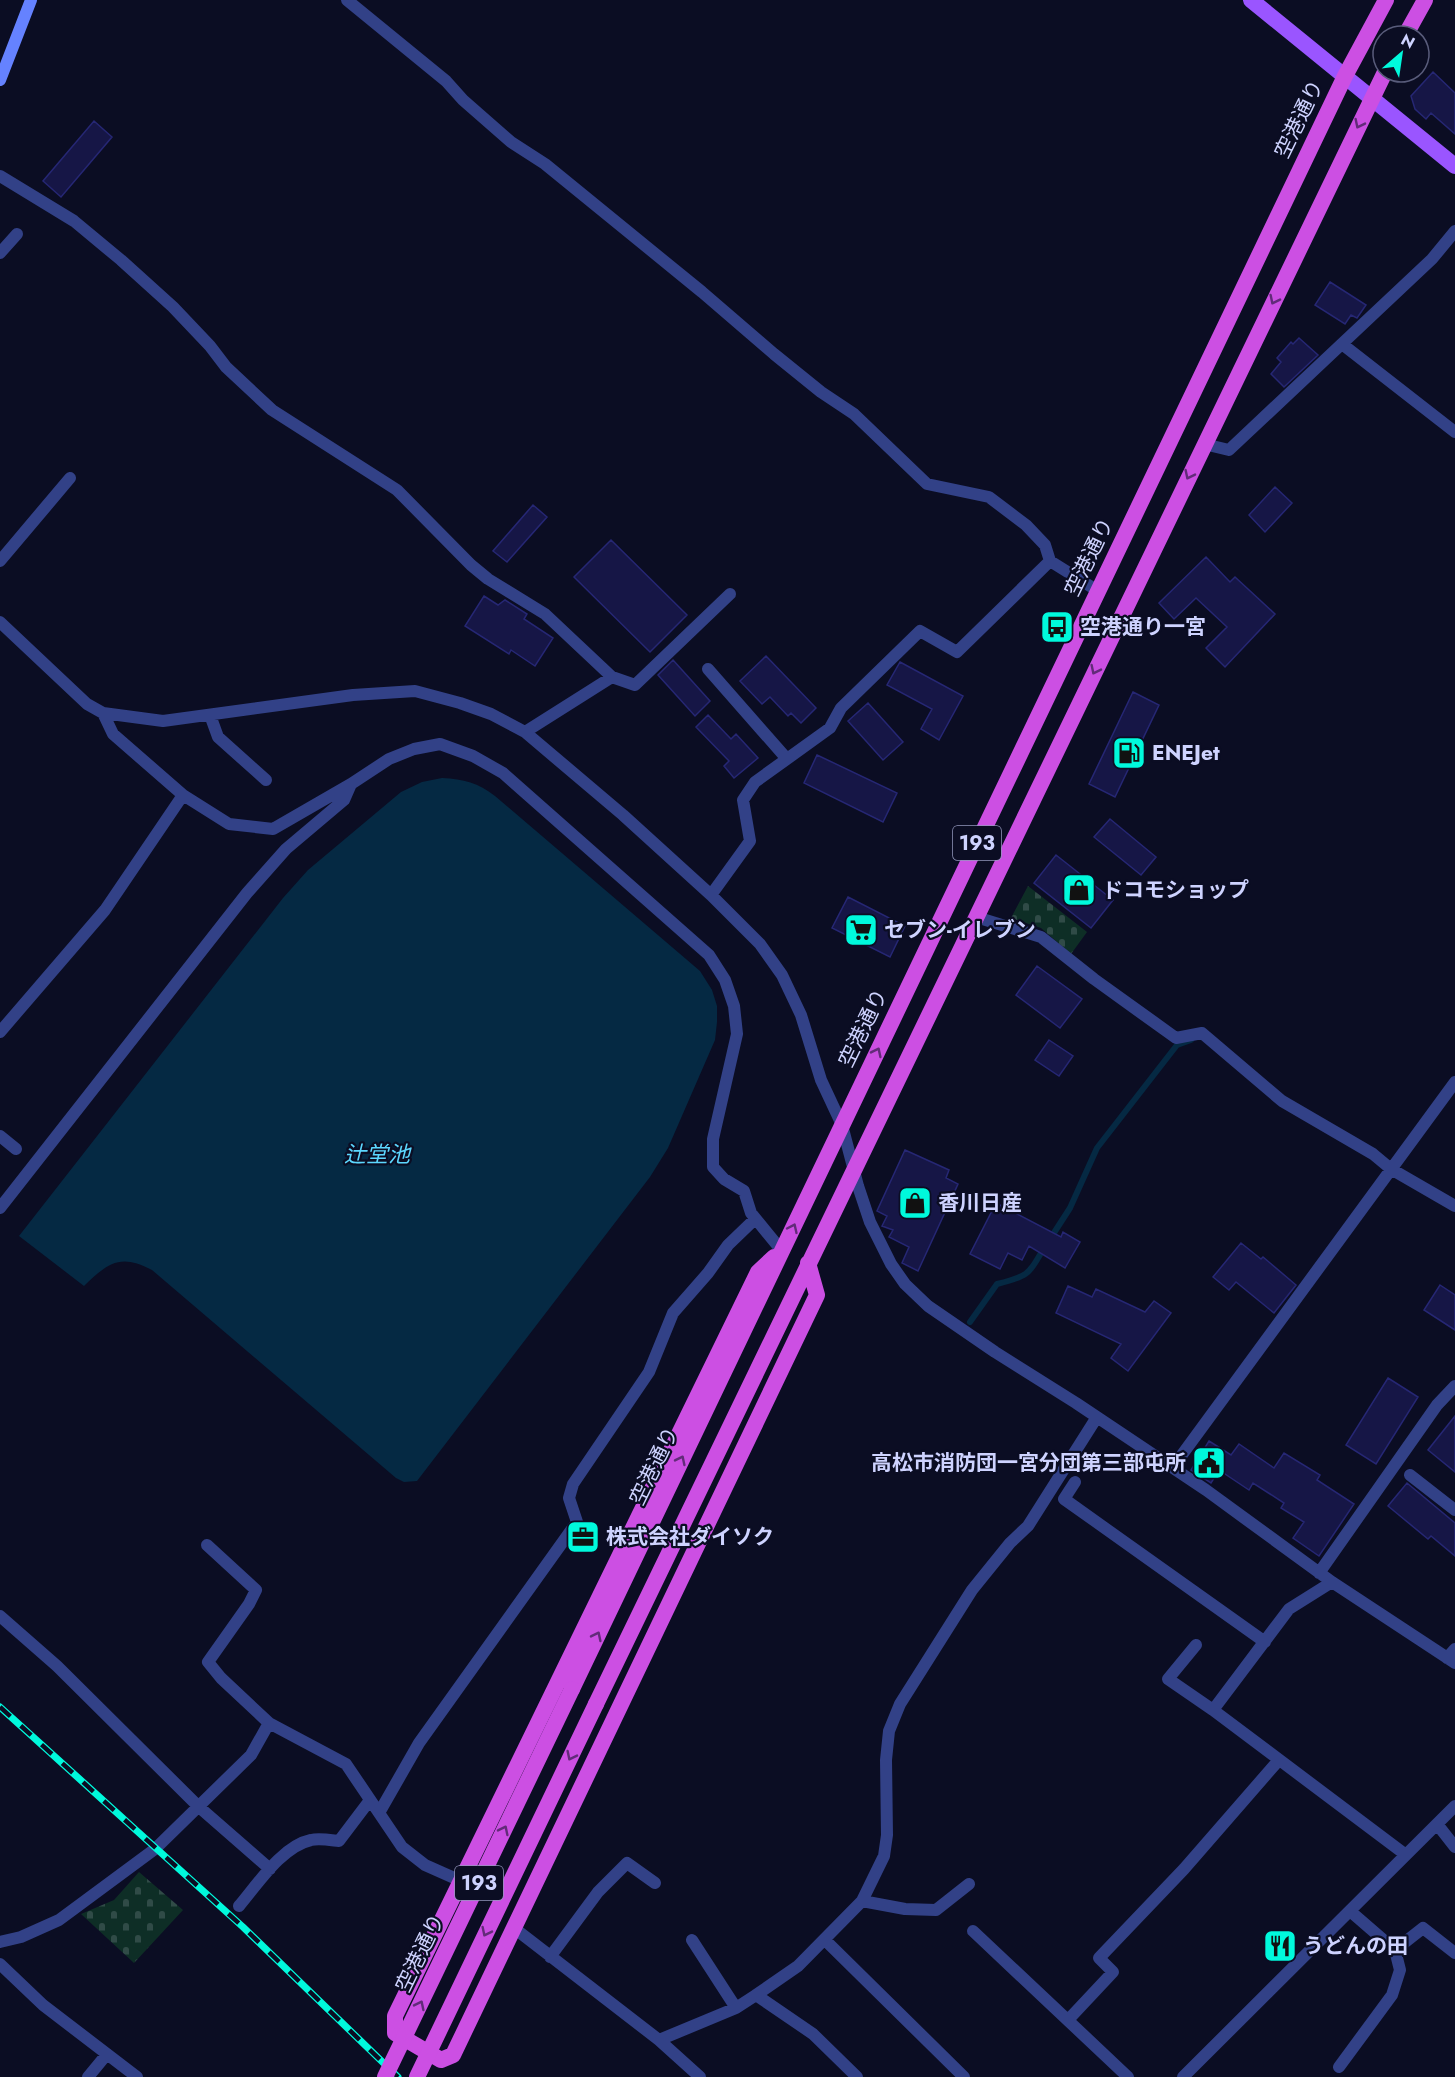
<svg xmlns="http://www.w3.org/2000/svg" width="1455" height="2077" viewBox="0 0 1455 2077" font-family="Jost,'Noto Sans JP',sans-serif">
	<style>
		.cemetery { fill: url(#cemetery-stones) }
		.water { fill: #052943 }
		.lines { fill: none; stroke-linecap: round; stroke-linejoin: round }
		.stream { stroke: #052943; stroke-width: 6 }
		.building { fill: #161646; stroke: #262774; stroke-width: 1.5 }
		.minor { stroke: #324187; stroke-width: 12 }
		.secondary { stroke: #6582ff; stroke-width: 12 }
		.primary { stroke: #9a55ff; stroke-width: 16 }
		.trunk { stroke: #cc4fe3; stroke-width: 16 }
		.rail-casing { stroke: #00f9dc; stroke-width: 7 }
		.rail { stroke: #0b0d23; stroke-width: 4.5; stroke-dasharray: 14; stroke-linecap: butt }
		.trunk-bridge { stroke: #cc4fe3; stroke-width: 16 }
		.oneway { stroke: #622b79 }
		.labels { text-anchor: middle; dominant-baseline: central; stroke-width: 4.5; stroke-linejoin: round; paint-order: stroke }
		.shield { fill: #0b0d23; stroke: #9498bd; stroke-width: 1.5 }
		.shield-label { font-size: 20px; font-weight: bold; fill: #ced3ff }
		.street-label { font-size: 21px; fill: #ced3ff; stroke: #0b0d23 }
		.poi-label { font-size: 21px; font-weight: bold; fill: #ced3ff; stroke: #0b0d23; text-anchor: start }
		.water-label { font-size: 22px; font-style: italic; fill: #5cd7ff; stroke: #0b0d23 }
	</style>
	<defs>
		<pattern id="cemetery-stones" width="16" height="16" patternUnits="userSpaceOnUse" patternTransform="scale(1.5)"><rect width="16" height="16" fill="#0e2e26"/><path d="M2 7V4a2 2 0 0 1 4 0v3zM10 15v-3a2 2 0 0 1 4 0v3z" fill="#304b47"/></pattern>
	</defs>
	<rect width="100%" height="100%" fill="#0b0d23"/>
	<path class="cemetery" d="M1028,886L1087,932L1071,954L1041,928L1011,918Z
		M139,1872L183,1910L134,1963L81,1914L114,1900Z"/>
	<path class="water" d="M442,778C464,779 478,783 495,796L700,971L712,990L717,1006V1022L715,1040L668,1148L650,1177L417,1481L404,1482L396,1478L152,1270C120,1253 108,1263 84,1286L19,1236L283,898L308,870L401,792L422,782Z"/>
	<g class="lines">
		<path class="stream" d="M1050,1239L1070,1208L1097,1148L1177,1045L1191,1040
			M970,1322L997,1284C1029,1276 1028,1275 1044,1248"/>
	</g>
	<path class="building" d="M1433,72L1455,93V134L1431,113L1426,119L1415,109L1411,96Z
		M94,121L112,137L61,197L43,181Z
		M1330,282L1366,305L1357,318L1351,315L1345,324L1315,305Z
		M1299,338L1318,355L1284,387L1271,374L1281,362L1277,358L1291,342L1293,344Z
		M1275,487L1292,503L1265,532L1249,515Z
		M533,505L547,517L507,562L493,551Z
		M611,540L687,615L650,652L574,577Z
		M1206,557L1230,582L1235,577L1275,614L1225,667L1206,648L1227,627L1196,598L1174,619L1159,603Z
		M484,596L498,605L505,600L527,614L524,619L553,638L535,666L511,650L509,654L465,626Z
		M766,656L816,708L801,723L791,713L788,716L770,697L762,704L740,681Z
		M673,660L710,701L695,716L658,675Z
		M900,662L963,696L939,740L921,729L932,709L887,685Z
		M1133,692L1159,705L1115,797L1089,784Z
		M868,703L903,742L883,760L848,721Z
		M708,715L731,739L736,734L758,758L734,778L724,766L729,761L696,727Z
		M817,755L897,793L883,822L804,783Z
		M1110,819L1156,857L1141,875L1094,837Z
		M1056,855L1113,900L1091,928L1034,883Z
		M848,897L905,926L890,957L832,928Z
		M1037,966L1082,999L1060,1028L1016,995Z
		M1049,1040L1073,1056L1059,1076L1035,1060Z
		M905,1150L949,1170L946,1178L958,1184L918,1271L902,1263L909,1247L889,1237L893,1230L882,1226L887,1216L877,1211Z
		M996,1203L1061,1237L1063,1232L1080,1242L1065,1268L1029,1246L1022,1260L1008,1253L1000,1269L970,1254Z
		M1241,1243L1261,1259L1263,1257L1296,1285L1274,1313L1236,1282L1229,1290L1213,1277Z
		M1440,1285L1455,1295V1330L1424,1310Z
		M1068,1286L1092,1297L1096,1289L1145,1312L1154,1301L1171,1313L1128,1371L1111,1358L1121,1344L1056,1313Z
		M1388,1378L1418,1397L1376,1464L1346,1445Z
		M1455,1416V1472L1428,1450Z
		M1209,1441L1231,1455L1239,1444L1274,1468L1284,1453L1320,1475L1317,1480L1354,1504L1319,1556L1293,1538L1304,1522L1281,1508L1284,1503L1253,1483L1249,1490L1219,1470L1211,1483L1191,1470Z
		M1407,1483L1455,1523V1556L1431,1536L1428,1539L1388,1506Z"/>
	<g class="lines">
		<path class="minor" d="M347,0L446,81L463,100L511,142L545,164L702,292L774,354L821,392L854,414L927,484L989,497L1026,525L1045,545L1050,561
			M0,176L74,221L121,260L173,307L210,346L226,367L272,410L397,490L471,565L488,579L545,614L612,677L635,685L730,594
			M0,253L17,234
			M1342,344L1455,432
			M1204,444L1229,450L1432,259L1455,231
			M0,561L70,478
			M0,622L87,704L103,713L163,721L353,695L415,691L460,703L491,714L525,732L623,815L711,895L760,944L782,975L801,1015L821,1080L842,1125L858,1186L870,1222L891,1264L905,1284L928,1306L995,1352L1076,1403L1206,1490L1332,1582L1455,1663
			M708,669L787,759
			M103,713L113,734L183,795L229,824L273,829L351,784L389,759L414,749L440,744L473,756L503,773L709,955L725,980L734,1006L737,1034L713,1139V1167L724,1179L744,1191L751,1213L782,1251
			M210,715L218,737L266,780
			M525,732L612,677
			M711,895L750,841L743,800L755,782L830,728L841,708L920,631L957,652L1050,561L1098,591
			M976,917L1041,937L1094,979L1176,1038L1202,1033L1282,1101L1373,1154L1391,1169L1455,1206
			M0,1032L105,910L183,795
			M0,1136L16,1149
			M0,1208L247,893L286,849L344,800L351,784
			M1173,1467L1455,1082
			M1410,1475L1455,1510
			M1075,1482L1064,1499L1265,1642
			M207,1545L256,1590L249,1604L208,1662L221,1678L269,1723L346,1764L402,1847L425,1865L461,1881
			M1319,1573L1437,1405L1455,1386
			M0,1616L57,1666L199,1807L270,1869
			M1196,1645L1168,1679L1213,1710L1406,1855
			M1447,1658L1455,1649
			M1213,1710L1289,1609L1332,1582
			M379,1813L419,1743L577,1522L569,1498L573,1484L649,1372L673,1313L708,1273L728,1245L755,1219
			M1437,1824L1455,1847
			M862,1901L905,1909L936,1910L969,1884
			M239,1906C257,1885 282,1846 311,1840C319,1838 330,1840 339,1841L370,1800
			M1350,1911L1395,1950
			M514,1928L659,2040L700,2077
			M973,1931L1128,2077
			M692,1940L736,2008
			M825,1940L964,2077
			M0,1942L21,1937L59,1920L155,1849L251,1755L269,1723
			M550,1957L598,1892L627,1863L655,1883
			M0,1964L43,2005L137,2077
			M756,1995L813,2034L857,2077
			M1068,2020L1113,1972L1099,1958L1184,1869L1278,1761
			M659,2040L736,2008L756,1995L798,1966L862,1901L884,1856L887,1835L886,1760L889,1731L900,1704L972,1590L1010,1543L1028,1526L1097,1417
			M1339,2067L1392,1995L1400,1970L1395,1950L1423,1928L1455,1953
			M88,2077L107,2054
			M1183,2077L1455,1806"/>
		<path class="secondary" d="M0,80L31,0"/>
		<path class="primary" d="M1251,0L1455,166"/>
		<path class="trunk" d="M1405,36L1425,0
			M774,1257L758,1272L395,2016V2033L441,2060L453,2055L817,1295L808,1263
			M572,1689L1345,76L1386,0
			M596,1704L1385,72"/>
		<defs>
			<path id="rail" d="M0,1707L243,1927L398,2077"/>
		</defs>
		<use href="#rail" class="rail-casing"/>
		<use href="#rail" class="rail"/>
		<path class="trunk-bridge" d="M385,2077L572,1689
			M417,2077L596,1704"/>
	</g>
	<defs><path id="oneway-chevron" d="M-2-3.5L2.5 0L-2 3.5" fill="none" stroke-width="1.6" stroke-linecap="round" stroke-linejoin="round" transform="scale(1.5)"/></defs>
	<g class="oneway">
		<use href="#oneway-chevron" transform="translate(1359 124) rotate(116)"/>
		<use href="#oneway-chevron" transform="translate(1274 300) rotate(116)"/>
		<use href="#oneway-chevron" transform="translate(1189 475) rotate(116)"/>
		<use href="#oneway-chevron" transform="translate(1095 670) rotate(116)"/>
		<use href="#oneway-chevron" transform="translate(877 1052) rotate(-64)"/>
		<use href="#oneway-chevron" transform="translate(793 1228) rotate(-65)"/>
		<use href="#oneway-chevron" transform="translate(681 1460) rotate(-64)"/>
		<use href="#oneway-chevron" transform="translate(597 1636) rotate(-64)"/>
		<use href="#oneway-chevron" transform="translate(571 1756) rotate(116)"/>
		<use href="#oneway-chevron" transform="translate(504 1830) rotate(-64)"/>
		<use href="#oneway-chevron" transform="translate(486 1932) rotate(116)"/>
		<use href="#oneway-chevron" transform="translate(420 2005) rotate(-64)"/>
	</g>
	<defs>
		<symbol id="bus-square" viewBox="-11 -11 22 22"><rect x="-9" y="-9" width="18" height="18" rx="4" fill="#00f9dc" stroke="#0b0d23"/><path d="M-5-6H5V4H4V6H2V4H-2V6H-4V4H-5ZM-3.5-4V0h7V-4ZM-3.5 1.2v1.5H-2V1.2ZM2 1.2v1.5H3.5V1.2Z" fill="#111"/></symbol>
		<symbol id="fuel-square" viewBox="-11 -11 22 22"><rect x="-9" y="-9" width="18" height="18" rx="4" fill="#00f9dc" stroke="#0b0d23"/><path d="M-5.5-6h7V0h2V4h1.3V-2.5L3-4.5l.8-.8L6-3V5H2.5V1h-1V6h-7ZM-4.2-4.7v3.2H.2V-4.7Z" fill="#111"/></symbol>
		<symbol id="shop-square" viewBox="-11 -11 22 22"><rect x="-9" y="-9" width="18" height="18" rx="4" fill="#00f9dc" stroke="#0b0d23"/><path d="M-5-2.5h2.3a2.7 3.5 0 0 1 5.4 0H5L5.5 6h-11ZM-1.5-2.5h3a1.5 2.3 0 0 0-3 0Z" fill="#111"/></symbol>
		<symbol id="supermarket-square" viewBox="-11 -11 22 22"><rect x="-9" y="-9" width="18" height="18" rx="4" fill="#00f9dc" stroke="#0b0d23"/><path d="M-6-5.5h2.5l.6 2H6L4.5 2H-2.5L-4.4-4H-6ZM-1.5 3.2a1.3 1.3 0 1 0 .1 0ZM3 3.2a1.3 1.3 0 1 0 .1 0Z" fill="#111"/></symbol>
		<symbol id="civic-square" viewBox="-11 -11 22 22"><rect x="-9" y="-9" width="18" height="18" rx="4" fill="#00f9dc" stroke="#0b0d23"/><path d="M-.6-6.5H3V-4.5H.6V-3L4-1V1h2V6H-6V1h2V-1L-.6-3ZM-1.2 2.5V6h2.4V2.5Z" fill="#111"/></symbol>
		<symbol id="office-square" viewBox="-11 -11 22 22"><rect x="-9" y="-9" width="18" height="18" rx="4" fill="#00f9dc" stroke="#0b0d23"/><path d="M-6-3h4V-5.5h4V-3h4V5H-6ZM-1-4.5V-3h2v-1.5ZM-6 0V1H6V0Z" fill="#111"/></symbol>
		<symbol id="restaurant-square" viewBox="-11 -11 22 22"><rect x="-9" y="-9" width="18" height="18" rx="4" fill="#00f9dc" stroke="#0b0d23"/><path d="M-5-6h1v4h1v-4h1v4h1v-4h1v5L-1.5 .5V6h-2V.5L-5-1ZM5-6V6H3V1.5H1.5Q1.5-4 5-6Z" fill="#111"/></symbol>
	</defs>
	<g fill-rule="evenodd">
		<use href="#bus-square" x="1038" y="608" width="38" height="38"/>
		<use href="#fuel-square" x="1110" y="734" width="38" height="38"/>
		<use href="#shop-square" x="1060" y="871" width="38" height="38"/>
		<use href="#supermarket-square" x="842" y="911" width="38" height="38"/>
		<use href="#shop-square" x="896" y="1184" width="38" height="38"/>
		<use href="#civic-square" x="1190" y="1444" width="38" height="38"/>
		<use href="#office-square" x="564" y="1518" width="38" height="38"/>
		<use href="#restaurant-square" x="1261" y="1927" width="38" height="38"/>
	</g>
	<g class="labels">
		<g class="shield">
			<rect x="953" y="826" width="48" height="34" rx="4.5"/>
			<rect x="455" y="1866" width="48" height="34" rx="4.5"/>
		</g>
		<g class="shield-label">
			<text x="977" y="843">193</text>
			<text x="479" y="1883">193</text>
		</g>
		<g class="street-label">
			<text transform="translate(1299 119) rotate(-64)">空港通り</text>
			<text transform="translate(1089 557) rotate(-64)">空港通り</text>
			<text transform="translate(863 1028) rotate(-64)">空港通り</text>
			<text transform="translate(654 1466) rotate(-64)">空港通り</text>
			<text transform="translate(420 1953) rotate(-64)">空港通り</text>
		</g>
		<g class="poi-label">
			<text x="1080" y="627">空港通り一宮</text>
			<text x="1152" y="753">ENEJet</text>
			<text x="1102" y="890">ドコモショップ</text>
			<text x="884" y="930">セブン-イレブン</text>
			<text x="938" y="1203">香川日産</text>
			<text x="1186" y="1463" text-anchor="end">高松市消防団一宮分団第三部屯所</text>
			<text x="606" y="1537">株式会社ダイソク</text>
			<text x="1303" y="1946">うどんの田</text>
		</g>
		<g class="water-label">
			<text x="377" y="1154">辻堂池</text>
		</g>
	</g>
	<g transform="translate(1401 54) rotate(29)"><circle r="28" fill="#0b0d23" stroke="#595c7b" stroke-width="1.5"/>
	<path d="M0-4.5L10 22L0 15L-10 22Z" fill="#00f9dc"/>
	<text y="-9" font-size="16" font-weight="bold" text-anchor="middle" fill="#ced3ff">N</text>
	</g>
</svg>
